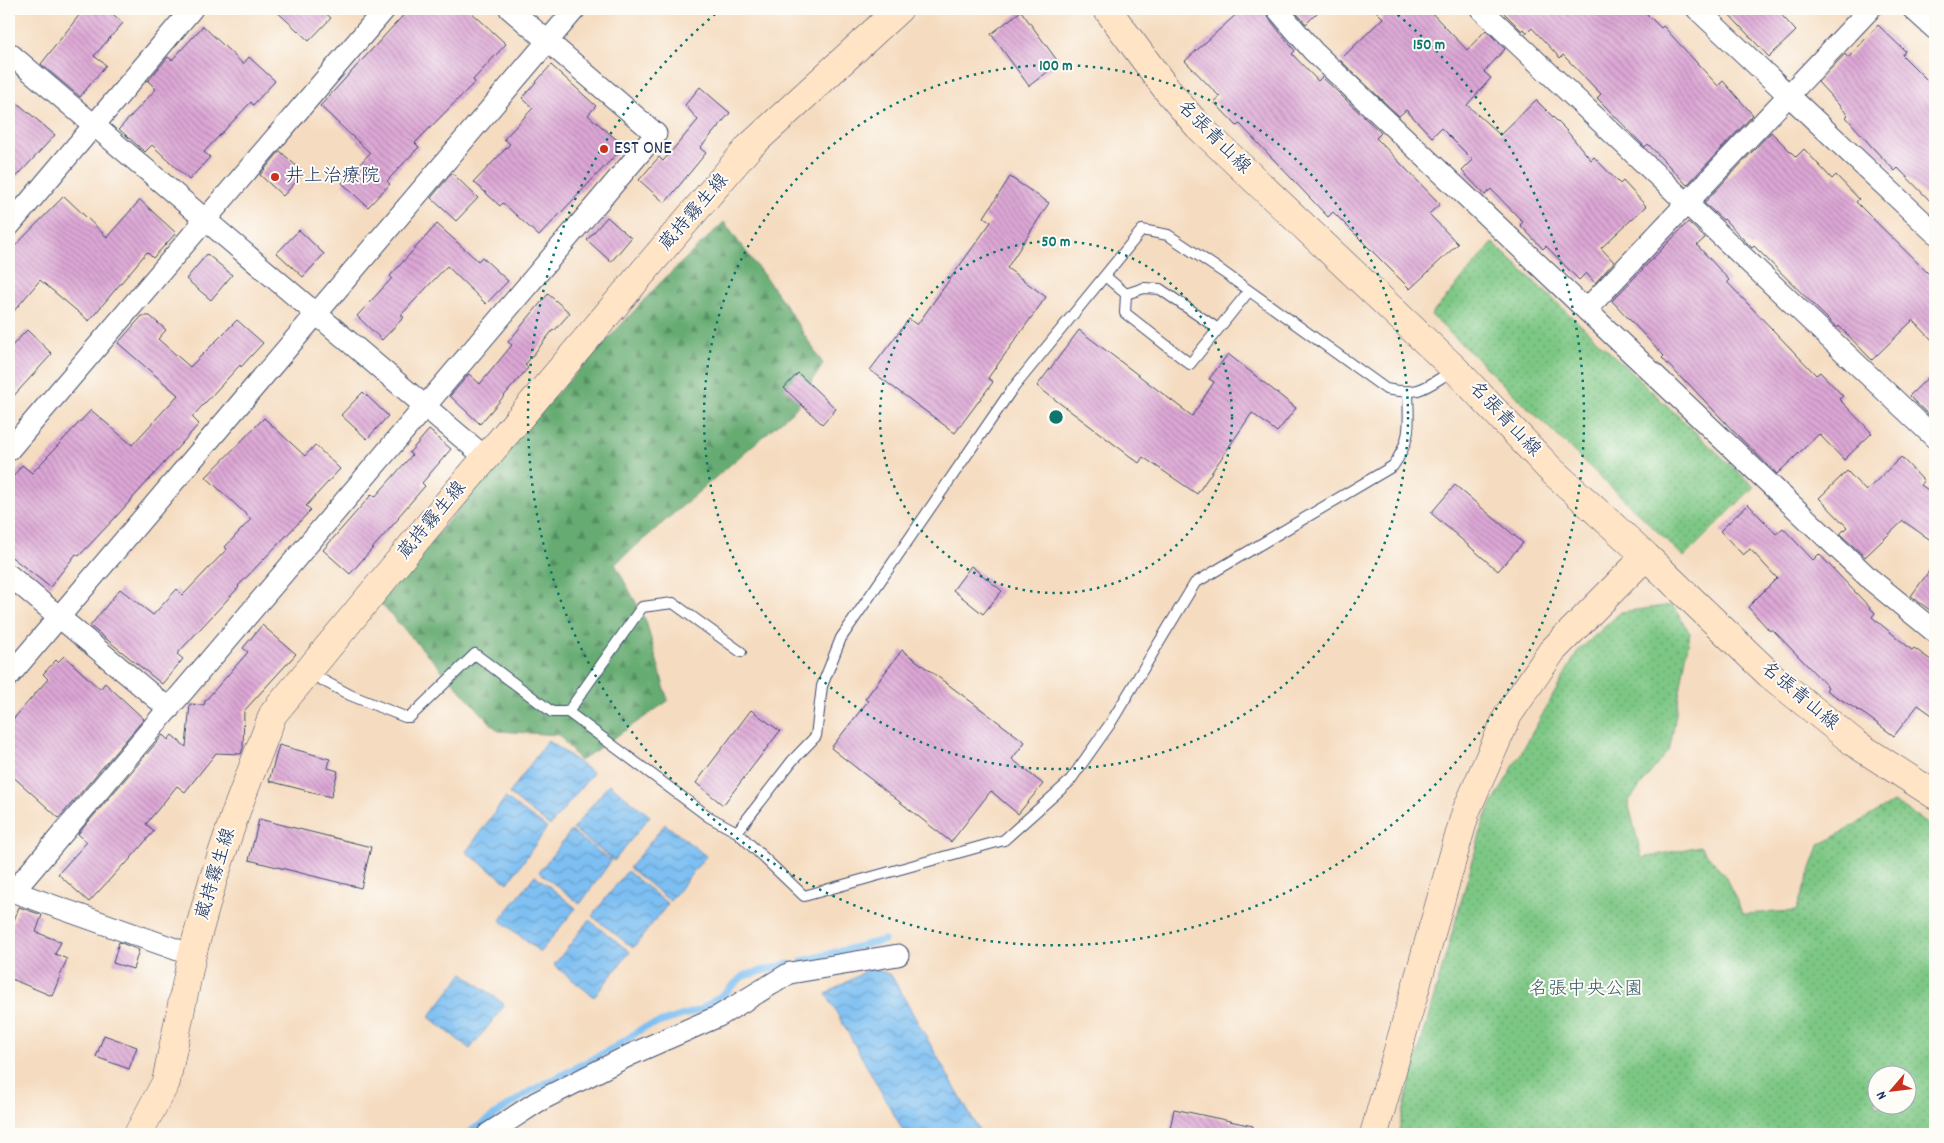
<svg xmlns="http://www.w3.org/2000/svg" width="1944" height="1143" viewBox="0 0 1944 1143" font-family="Dekko,'Klee One',sans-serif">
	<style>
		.grass { fill: url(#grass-dots); stroke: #4c7b71; fill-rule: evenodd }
		.forest { fill: url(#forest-firs); stroke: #406e68 }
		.water { fill: url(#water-waves); stroke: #4c77a8 }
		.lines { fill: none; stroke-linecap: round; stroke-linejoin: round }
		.stream { stroke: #7dbff2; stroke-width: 7 }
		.building { fill: url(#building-back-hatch) }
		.lane-casing { stroke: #3c496d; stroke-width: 12 }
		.street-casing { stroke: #3c496d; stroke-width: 23 }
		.secondary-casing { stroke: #3c496d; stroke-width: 29 }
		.lane { stroke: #fff; stroke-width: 10 }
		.street { stroke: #fff; stroke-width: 21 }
		.secondary { stroke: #ffe4c6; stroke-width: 28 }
		.ring { fill: none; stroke: #0f766e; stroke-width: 2.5; stroke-dasharray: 2.5 5 }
		.poi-dot { fill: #c8321e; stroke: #fdfcf7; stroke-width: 2 }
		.labels { text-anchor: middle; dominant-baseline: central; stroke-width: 4; stroke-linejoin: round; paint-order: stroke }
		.street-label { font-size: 19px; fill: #1b2f5e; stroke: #fdfcf7 }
		.poi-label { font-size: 19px; fill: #1b2f5e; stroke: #fdfcf7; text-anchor: start }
		.park-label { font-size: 19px; fill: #385d69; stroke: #fdfcf7 }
		.centre { fill: #0f766e; stroke: #fdfcf7; stroke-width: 2.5 }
		.ring-label { font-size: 15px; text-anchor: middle; font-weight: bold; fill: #0f766e; stroke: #fdfcf7; stroke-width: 4; stroke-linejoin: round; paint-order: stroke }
	</style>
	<defs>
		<pattern id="grass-dots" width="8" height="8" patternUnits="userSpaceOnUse" patternTransform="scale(1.25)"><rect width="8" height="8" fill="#7dc784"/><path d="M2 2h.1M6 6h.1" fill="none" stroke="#66a26f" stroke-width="1.8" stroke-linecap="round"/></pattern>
		<pattern id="forest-firs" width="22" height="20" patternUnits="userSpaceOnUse" patternTransform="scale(1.25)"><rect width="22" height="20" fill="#66ac72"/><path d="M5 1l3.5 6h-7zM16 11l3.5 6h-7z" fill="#538c61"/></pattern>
		<pattern id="water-waves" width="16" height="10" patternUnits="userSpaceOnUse" patternTransform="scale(1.25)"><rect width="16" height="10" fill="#7dbff2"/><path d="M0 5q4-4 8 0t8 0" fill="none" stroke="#669cc7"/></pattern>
		<pattern id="building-back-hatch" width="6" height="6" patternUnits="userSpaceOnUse" patternTransform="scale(1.25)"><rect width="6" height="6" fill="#dda7d5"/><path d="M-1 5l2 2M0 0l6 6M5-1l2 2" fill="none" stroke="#b288b0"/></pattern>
	</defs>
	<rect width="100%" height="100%" fill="#fdfcf7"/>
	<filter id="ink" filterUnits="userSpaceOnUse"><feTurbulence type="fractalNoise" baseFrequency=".02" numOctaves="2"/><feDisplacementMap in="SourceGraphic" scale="10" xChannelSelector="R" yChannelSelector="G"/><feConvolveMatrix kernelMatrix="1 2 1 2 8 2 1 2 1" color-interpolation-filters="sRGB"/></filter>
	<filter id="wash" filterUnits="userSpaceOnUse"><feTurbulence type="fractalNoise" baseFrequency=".0096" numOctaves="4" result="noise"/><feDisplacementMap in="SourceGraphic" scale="20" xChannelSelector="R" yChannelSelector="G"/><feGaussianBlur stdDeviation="1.12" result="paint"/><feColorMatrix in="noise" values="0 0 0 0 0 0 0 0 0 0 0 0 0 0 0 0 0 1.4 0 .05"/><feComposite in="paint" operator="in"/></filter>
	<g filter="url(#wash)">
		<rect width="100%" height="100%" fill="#f5dcc0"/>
		<path class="grass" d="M1493,243L1754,487L1684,557L1431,315Z
			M1672,605L1690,633L1670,748L1628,802L1642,858L1700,846L1724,874L1743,914L1796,911L1819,846L1893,802L1935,827V1134H1398L1411,1078L1485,817L1578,651L1621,612ZM1876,1076H1906V1106H1876Z"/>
		<path class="forest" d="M724,222L782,300L823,364L796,408L615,564L646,621L668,701L580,761L559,735L498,731L380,603L535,417L661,282Z"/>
		<path class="water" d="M548,740L593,773L550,826L509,794Z
			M609,784L650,816L614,861L573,829Z
			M505,798L547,828L508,883L466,852Z
			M665,824L706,856L670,901L629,868Z
			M571,831L611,861L580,904L539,872Z
			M627,871L668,904L633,948L592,916Z
			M535,875L576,908L540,952L500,920Z
			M589,920L630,952L594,997L554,965Z
			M871,968L891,975L981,1134H905L826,994Z
			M463,973L505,1005L470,1049L429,1017Z"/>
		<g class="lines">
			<path class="stream" d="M802,961L884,940
				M467,1134L529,1092L617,1046L643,1028L702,1009L726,992L743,976L789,964"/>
		</g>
		<g id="blocks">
			<path class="building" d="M84,9H107L123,23L94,56L106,65L80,97L41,64Z
				M274,9H321L331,18L309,41Z
				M409,9H468L506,44L473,80L475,82L415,143L419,147L387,181L390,184L368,207L342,183L370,153L320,106Z
				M1242,9H1265L1268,17L1295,51L1292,54L1318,81L1322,77L1381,133L1376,138L1440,204L1429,214L1458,244L1410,289L1333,212L1328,217L1240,124L1237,126L1214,102L1220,97L1185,61Z
				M1293,9H1321L1306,24Z
				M1374,9H1428L1467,50L1486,30L1505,49L1484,72L1491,78L1467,105L1500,135L1536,100L1566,130L1591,160L1594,157L1620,184L1623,181L1646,206L1601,248L1614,262L1595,283L1586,273L1579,280L1546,246L1543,249L1520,225L1523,222L1491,189L1485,195L1462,171L1473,160L1441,128L1432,137L1406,110L1399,116L1340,60L1383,18Z
				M1505,9H1642L1661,28L1663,26L1718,86L1723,81L1753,115L1687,185L1648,144L1645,147L1597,98L1601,94L1563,55L1560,58L1532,28L1527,33L1524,29L1522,31L1503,12Z
				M1724,9H1776L1796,31L1769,57Z
				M1021,11L1059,63L1029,86L991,34Z
				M1878,25L1905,51L1902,55L1935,88V206L1898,168L1895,171L1872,147L1846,117L1848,115L1818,82L1845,54L1848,58Z
				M203,26L243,64L249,57L275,81L253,105L251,102L204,152L210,157L189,180L152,145L145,152L119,129L156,89L148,81L168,57L172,60Z
				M551,65L596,106L588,115L624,146L539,236L503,203L500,206L474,182L510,144L504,139L533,108L522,98Z
				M700,87L730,113L700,148L706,153L665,203L639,180L659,157L663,161L698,120L685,105Z
				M9,96L55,135L9,185Z
				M1771,132L1796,157L1804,149L1832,179L1836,175L1859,199L1856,202L1935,280V343L1913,320L1872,360L1839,326L1837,328L1754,246L1752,248L1724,219L1723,220L1704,203Z
				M280,151L304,173L283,196L260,175Z
				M452,173L478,198L456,221L431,198Z
				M1010,177L1049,203L1007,268L1046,297L988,378L993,382L955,433L870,370L909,319L917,325L991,222L984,217Z
				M64,196L107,237L140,200L176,233L153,258L147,252L89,321L40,280L9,317V252Z
				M607,217L631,238L611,262L587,240Z
				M1688,222L1705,238L1697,245L1729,280L1727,282L1816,375L1820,372L1843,396L1839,399L1872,433L1844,460L1819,434L1777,474L1737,435L1686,381L1685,382L1662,358L1664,356L1612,301Z
				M437,224L478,261L482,257L508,281L486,304L447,266L401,315L404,317L382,340L357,316L392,278L390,276Z
				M299,230L324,254L303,277L277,253Z
				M207,254L232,275L211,300L186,279Z
				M548,294L570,313L554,331L553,330L525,365L528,368L480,424L450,396L469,374L480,384L512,345L508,342Z
				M142,316H150L166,330L158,339L190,367L237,320L263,343L241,367L240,365L192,417L199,424L114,519L79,556L76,554L50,587L9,555V482L22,465L32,473L91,410L132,445L178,395L118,343Z
				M27,330L52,354L9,401V349Z
				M1079,330L1192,416L1214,382L1209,379L1228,354L1296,408L1277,432L1252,413L1197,494L1143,457L1139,463L1037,386Z
				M1935,371V421L1909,396Z
				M798,373L836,409L822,424L784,388Z
				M363,392L388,416L367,439L341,415Z
				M264,418L305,456L315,445L340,469L306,506L311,510L238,586L239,587L177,654L183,659L162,684L90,626L120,589L153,615L177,589L183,595L227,549L225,547L251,519L206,477Z
				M429,430L451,449L422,483L425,486L398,517L399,518L350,574L323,550L372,494L375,497L412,455L409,453Z
				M1901,457L1924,481L1921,485L1935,495V543L1903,521L1865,557L1840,534L1847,527L1819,498L1847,471L1866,491Z
				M1455,485L1523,543L1498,571L1431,513Z
				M1748,504L1776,534L1783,528L1813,560L1819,554L1875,613L1872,617L1912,650L1914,648L1935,663V717L1918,705L1894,736L1867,716L1826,690L1828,687L1772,629L1770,631L1748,607L1777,578L1750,549L1743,555L1720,531Z
				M1935,563V614L1911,596Z
				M971,566L1002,591L983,614L953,590Z
				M262,625L296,654L244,711L243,748L241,754L216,753L185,792L177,786L146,824L154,831L125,865L124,864L89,902L58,874L87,842L78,834L163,735L168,740L172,735L186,747L190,704L204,705L205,701L248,652L243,648Z
				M902,650L1025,742L1012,759L1043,784L1018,814L991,791L951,842L831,748L868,701L865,699Z
				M64,656L100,689L105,683L144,719L59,818L9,773V724L48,679L43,674L56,660L58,662Z
				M751,710L780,731L723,805L696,783Z
				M279,745L330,759L328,768L338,771L331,797L269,781Z
				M259,819L371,847L361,888L249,860Z
				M19,907L42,915L36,932L61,942L55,954L67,959L52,996L9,978V933Z
				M119,942L139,950L133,969L113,963Z
				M104,1035L137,1047L129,1069L96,1057Z
				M1174,1109L1253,1126L1252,1134H1169Z"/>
		</g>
	</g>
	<g filter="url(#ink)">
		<use href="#blocks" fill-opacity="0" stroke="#3c496d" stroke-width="1"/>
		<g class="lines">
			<defs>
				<path id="lane" d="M1105,276L1126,294
					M1126,294L1125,313L1190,364L1249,291
					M1126,294L1144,288L1160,289L1218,329
					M309,673L350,695L405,717H410L475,654L552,712H568L709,817L737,832L792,761L816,736L822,686L841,638L1010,392L1142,230L1168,235L1223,272L1386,389C1422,396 1425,387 1455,369
					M568,712L642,607L673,603L741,652
					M737,832L804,896L1004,840L1069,782L1110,724L1195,583L1393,466C1412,439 1409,424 1408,393"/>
				<path id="street" d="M1277,9L1313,51L1870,579L1935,632
					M1481,9L1935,438
					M1697,9L1935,233
					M1913,9L1935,29
					M9,53L486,458
					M9,226L192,9
					M1586,310L1870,9
					M9,450L385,9
					M9,575L169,709
					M9,676L575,9
					M9,890L192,955
					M13,892L656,134L510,9
					M488,1134L537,1102L630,1055L719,1016L790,973L898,955"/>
				<path id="secondary" d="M1107,9L1168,91L1198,126L1455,369L1551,470L1646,556L1769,674L1856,744L1935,795
					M138,1134L166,1082L192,955L213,880L237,809L273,714L422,533L749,147L899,9
					M1374,1134L1466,811L1508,715L1552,651L1646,556"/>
			</defs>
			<use href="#lane" class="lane-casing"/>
			<use href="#street" class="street-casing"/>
			<use href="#secondary" class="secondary-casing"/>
			<use href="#lane" class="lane"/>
			<use href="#street" class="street"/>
			<use href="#secondary" class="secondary"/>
		</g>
	</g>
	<g class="ring">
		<circle cx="1056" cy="417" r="176"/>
		<circle cx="1056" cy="417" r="352"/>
		<path d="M1392 10A528 528 0 1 1 720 10"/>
	</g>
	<g class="poi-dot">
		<circle cx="604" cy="149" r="5"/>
		<circle cx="275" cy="177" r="5"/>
	</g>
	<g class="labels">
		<g class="street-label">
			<text transform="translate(1213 138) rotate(45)">名張青山線</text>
			<text transform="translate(695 213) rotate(-49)">蔵持霧生線</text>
			<text transform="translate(1504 420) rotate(47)">名張青山線</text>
			<text transform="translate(433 521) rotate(-50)">蔵持霧生線</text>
			<text transform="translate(1799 697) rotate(40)">名張青山線</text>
			<text transform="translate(217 874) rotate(-73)">蔵持霧生線</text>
		</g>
		<g class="poi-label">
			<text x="614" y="149">EST ONE</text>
			<text x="285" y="177">井上治療院</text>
		</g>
		<g class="park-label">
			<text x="1586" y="990">名張中央公園</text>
		</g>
	</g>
	<circle cx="1056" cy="417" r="8" class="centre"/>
	<g class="ring-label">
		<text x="1429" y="49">150 m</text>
		<text x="1056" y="70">100 m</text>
		<text x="1056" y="246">50 m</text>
	</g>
	<rect width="1944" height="1143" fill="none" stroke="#fdfcf7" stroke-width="30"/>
	<g transform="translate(1892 1090) rotate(242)"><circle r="24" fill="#fdfcf7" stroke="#a3aaba"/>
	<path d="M0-4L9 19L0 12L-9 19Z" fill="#c8321e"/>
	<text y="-8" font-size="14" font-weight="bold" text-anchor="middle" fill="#1b2f5e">N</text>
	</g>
</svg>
